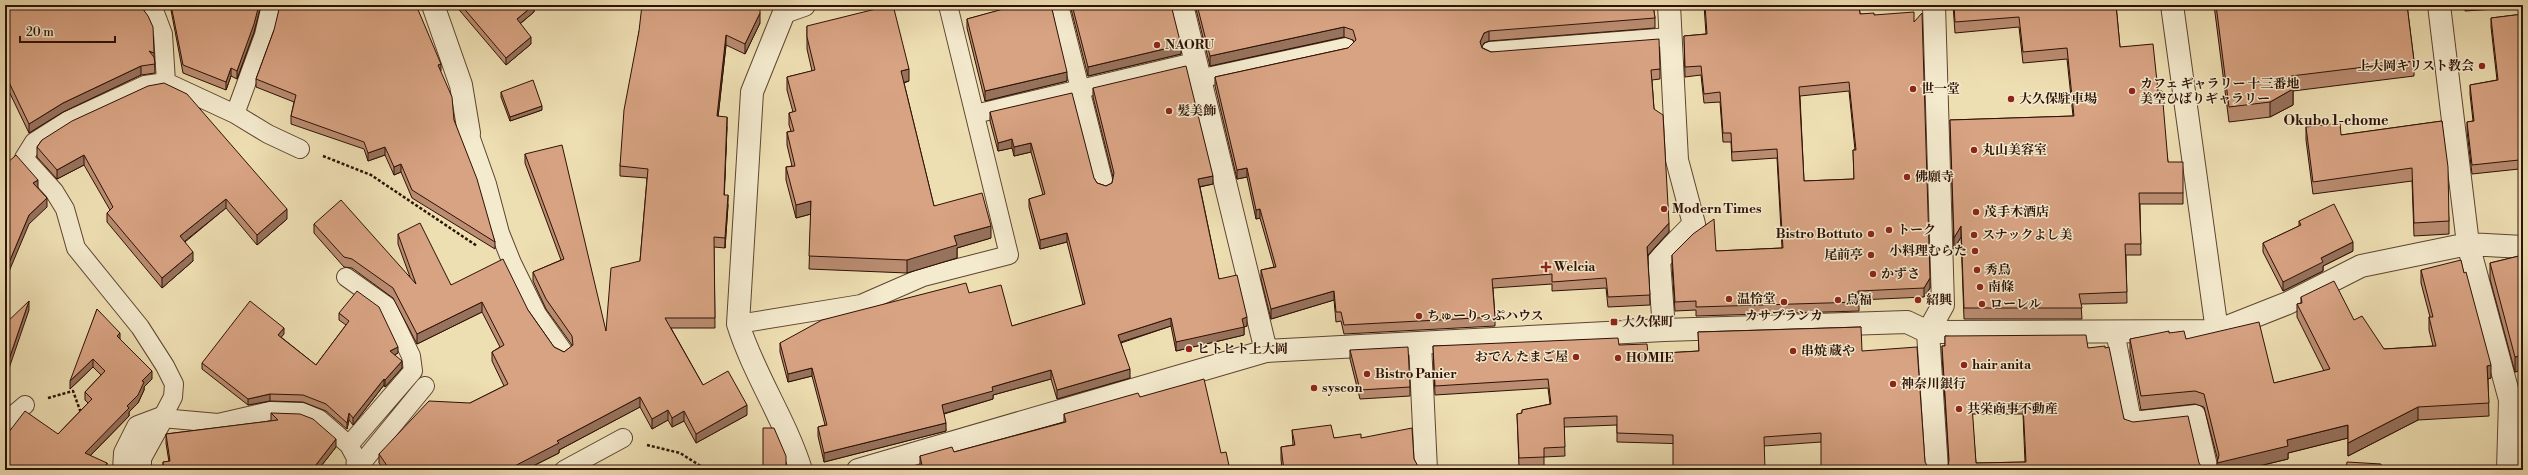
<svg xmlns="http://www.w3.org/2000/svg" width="2528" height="475" viewBox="0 0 2528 475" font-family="'Libre Bodoni','Noto Serif JP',serif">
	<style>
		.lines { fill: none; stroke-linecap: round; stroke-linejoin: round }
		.service-casing { stroke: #5e4430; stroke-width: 20 }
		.minor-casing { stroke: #5e4430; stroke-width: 24 }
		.tertiary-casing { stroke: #5e4430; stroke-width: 24 }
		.path { stroke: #2e1105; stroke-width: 2.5; stroke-dasharray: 3 2; stroke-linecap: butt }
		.service { stroke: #f4eace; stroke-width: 18 }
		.minor { stroke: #f4eace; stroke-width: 22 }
		.tertiary { stroke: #f4eace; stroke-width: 22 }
		.wall { fill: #ba8c71; stroke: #2e1105; fill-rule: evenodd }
		.shaded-wall { fill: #97725c; stroke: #2e1105 }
		.building { fill: #d8a383; stroke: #2e1105; fill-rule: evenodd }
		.poi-dot { fill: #8f2418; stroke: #f4eace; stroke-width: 1.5 }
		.labels { text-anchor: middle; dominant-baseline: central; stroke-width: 3; stroke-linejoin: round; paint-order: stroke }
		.poi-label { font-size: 13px; font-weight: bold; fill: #2e1105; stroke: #f4eace; text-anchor: start }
		.neighbourhood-label { font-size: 14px; font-weight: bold; fill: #2e1105; stroke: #f4eace }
	</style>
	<rect width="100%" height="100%" fill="#eedfb3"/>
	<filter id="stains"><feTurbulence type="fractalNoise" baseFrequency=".005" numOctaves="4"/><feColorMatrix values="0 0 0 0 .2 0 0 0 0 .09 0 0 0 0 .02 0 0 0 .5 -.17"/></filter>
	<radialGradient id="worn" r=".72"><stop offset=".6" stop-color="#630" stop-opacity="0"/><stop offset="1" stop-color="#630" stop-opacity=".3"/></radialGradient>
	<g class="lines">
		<defs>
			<path id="service" d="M152,5L163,34L166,82L145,85L67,121L34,142L24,158L54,191L65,209L76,248L140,327L165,366L174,384L173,397L162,418L218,423L270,411L302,412L319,419L349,445L356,458L355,470
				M1059,5L1104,184
				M1490,51L1670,37
				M1198,79L1346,47
				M166,82L235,114L268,134L300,149
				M235,114L264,35L271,5
				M975,114L1194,62
				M469,133L487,184L500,233L512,263L537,314L563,351
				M346,277L387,306L411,356L413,371L349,445
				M738,324L861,304L923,277L1009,255L948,5
				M2115,331L2132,421L2196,414L2209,470
				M5,422L25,405
				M361,464L425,386
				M564,470L623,438"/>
			<path id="minor" d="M433,5L461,85L469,133
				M1182,5L1266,351
				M1934,5L1943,305L1928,332L1937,470
				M2172,5L2217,331
				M2439,5L2468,244L2510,400L2508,470
				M784,12L804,5
				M1664,330L1659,260L1694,224L1677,160L1669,5
				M1420,343L1426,470
				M124,470L125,453L138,427L162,418
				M140,470V458L162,418
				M858,470L1266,351L1664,330L1907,322L1928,332L2217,331L2288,303L2361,266L2468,244L2523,247"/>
			<path id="tertiary" d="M787,5L752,92L738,324C754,375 785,419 801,470"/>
		</defs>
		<use href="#service" class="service-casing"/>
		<use href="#minor" class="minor-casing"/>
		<use href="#tertiary" class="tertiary-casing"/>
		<path class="path" d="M323,156L371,175L477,246
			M48,398L73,391L81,413
			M647,445L680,453L707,470"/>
		<use href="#service" class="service"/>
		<use href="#minor" class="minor"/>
		<use href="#tertiary" class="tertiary"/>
	</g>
	<path class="wall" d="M5,5L154,53L155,73L141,75L63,112L29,133L5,83Z
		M170,5H261L254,32L237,79L231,76L226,90L183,73Z
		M455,5H534V12L520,24L531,44L506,65Z
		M1011,5H1051L1067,81L985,101L967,28V19L1012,7Z
		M1070,5H1171L1181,54L1088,76Z
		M1195,5H1653L1655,18V28L1489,41L1484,43L1481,47L1491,52L1660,69V79L1652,80L1654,109L1669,232L1648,256L1650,305L1608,307L1606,288L1552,291V284L1493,288L1495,317V326L1344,334L1341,321L1336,322L1334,300L1271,319L1261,279V270L1274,267L1260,218L1256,219L1247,177L1237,179L1215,86V77L1348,48L1354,42L1353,40L1344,37L1210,66Z
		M1704,5H1859L1860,14L1874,15L1914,22L1930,288L1924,297L1859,300V311L1696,316V310L1675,311L1672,265V255L1716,251L1782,248L1777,158L1732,161L1731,142H1723L1720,102L1704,103L1701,75L1685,77L1684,36L1706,34ZM1849,91L1855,150H1853L1854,179L1804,181L1800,96Z
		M1953,5H2116L2120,47L2158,91L2168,162L2183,193V204H2140L2141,255H2126L2127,303L2081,304L2082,319H1964L1961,237L1954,249L1950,120L2073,116L2067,59L2023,63L2019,27L1955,33Z
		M2214,5H2407L2414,61V76L2293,91V105L2270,117L2229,122Z
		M2465,5H2511V8L2465,11Z
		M2523,14L2522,206L2519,169L2472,174L2467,131V122L2473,121L2470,94V85L2497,80L2491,27V18Z
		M760,23L745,54L726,45L718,117L727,127L724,195L728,205L725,248L714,247L715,328H671L703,385L747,415L696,443L684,421L672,427L668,420L652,429L640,407L559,450V453L525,470H384L379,463V454L470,403L504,386L492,361V352L500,347L482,312L417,344L393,298L352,268L344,267L314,233V224L410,277L398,244V234L451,285L528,310L554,347L564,352L572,346V345L546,309L533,281V272L561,260L525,163V154L606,331L640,261L647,178L620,176V166L639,31Z
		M807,26L909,81L904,83L934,206L991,238L957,248V258L907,273L809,269L811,214L796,218L786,180V167L792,166L787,145V132L791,131L789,125V113L793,112L787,90V77L812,71L807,49Z
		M274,30L441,71L440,72L454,120L495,242V249L412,198L401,172L394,175L385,155L368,161L364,149L291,124V116L294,102L256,87V79Z
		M1093,88L1213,184L1200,187L1219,279L1247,326L1244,327V335L1176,351L1171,326L1121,343L1130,378L1057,399L1051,379L993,395V399L944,414L946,431L824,462L818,436V427L825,425L812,376L788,382L780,352V343L969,293L1012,326L1083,305L1067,242L1040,249L1029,207V199L1043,195L1031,152L1014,156L1012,148L998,151L990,121V112L1094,178L1097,183L1106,186L1112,183L1113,177L1093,97Z
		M501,92L542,110L510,121L501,97Z
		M2442,121L2449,221V234L2414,236L2412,181L2313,194L2306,140V127L2341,135Z
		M42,140L287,219L257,245L226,208L185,242L193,261L162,288L107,222V213L110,210L84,165L57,179L37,157V147Z
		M2299,221L2353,251L2323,266V271L2283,291L2263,252V243L2299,226Z
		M2523,255V370L2515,372L2490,279V263Z
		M2421,270L2491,378L2488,379L2489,416L2418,420L2348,456V438L2288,453V459L2242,470H2217L2218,461L2204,407L2195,404L2141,410L2130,352V339L2169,333L2186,339L2274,383L2324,371L2297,317V304L2301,303V297L2354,320L2384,349L2433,346L2429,330V317H2430L2421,283Z
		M97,309L120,340L152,379L144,387V390L138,403L129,412V416L90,456L107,470L58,434L88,403L85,400V392L101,375L93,367L70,389Z
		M339,313L398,353L394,355L402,368L385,387L384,385L353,425L349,420L347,429L326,411L303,402L270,401L248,405L202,369V363L284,334L281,337L316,365L346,325L339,320Z
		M1861,327L1821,442L1764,446L1617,442V425L1564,427L1565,456L1544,457V466L1519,467L1517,414L1522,413V410L1550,404L1548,388L1435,395L1433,346L1619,345L1648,354L1699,351L1698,332Z
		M1945,336L2088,348L2124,419L2199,463L1948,467L1949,462L1942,355V346H1945ZM1972,414H2023L2025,462L1976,463Z
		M1350,350L1410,387V396L1360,399L1350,359Z
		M1140,397L1221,453L1230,470H921L920,465V456L954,452L1064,422V414Z
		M271,413L336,447L318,470H163V462H169L166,443V434L271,421Z
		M1292,430L1334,438H1361L1414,459L1419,470H1282L1281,459V447L1293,445Z"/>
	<path class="shaded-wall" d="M259,5H261L254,32L237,79V71Z
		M534,5V12L517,26V19Z
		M760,13V23L745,54V44Z
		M1344,27V37L1210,66V56Z
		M1489,31V41L1484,43L1480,51V42L1484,33Z
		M726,35V45L717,126V116Z
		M531,37V44L506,65V58Z
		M1181,45V54L1088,76V67Z
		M441,64V71L438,73V65Z
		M141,66V75L63,112L29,133V124L63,103Z
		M231,68V76L226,90V82Z
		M909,69V81L901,83V71Z
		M1067,72V81L985,101V91Z
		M2293,89V105L2270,117V102Z
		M542,106V110L510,121V117Z
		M727,117V127L724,204V195Z
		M1012,139V148L998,151V143Z
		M1031,143V152L1014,156V147Z
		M385,147V155L368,161V153Z
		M84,155V165L57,179V170Z
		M401,164V172L394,175V167Z
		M1247,168V177L1237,179V170Z
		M1213,176V184L1198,187V179Z
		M38,180V189L33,183Z
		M728,195V205L725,248V238Z
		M47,198V207L29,224L5,281V272L29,215Z
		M226,199V208L180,245V236Z
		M811,201V214L796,218V205Z
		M287,209V219L257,245V235Z
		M1260,209V218L1256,219V210Z
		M1669,223V232L1647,256V247Z
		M991,226V238L957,248V258L907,273V260L954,236Z
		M1961,226V237L1954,249V238Z
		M1067,233V242L1040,249V240Z
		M2353,242V251L2323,266V271L2283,291V282L2321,258Z
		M193,252V261L162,288V278Z
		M1930,278V288L1924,297V288Z
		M1334,291V300L1271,319V309Z
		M29,301V310L5,380V371Z
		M482,302V312L417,344V334Z
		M1247,317V326L1244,327V335L1176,351V342Z
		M1171,318V326L1118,343V335Z
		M284,328V334L278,341V335Z
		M120,333V341L117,336Z
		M398,347V353L390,357V351Z
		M2523,355V370L2515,372V357Z
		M93,359V367L70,389V381Z
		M402,361V368L385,387V380Z
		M2491,365V378L2487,379V366Z
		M812,368V376L788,382V374Z
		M1130,369V378L1057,399V390Z
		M1051,370V379L993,395V399L942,414V405L992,387Z
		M152,371V379L144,387V390L138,403L129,412V416L85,461V453L127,406L142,381Z
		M384,379V385L353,425V418Z
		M270,394V401L248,405V399Z
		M640,397V407L559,450V453L525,470H507L557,441Z
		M747,405V415L696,443V434Z
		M2418,407V420L2348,456V443Z
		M668,410V420L652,429V419Z
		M684,411V421L672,427V418Z
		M349,413V420L347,429V423Z
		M946,423V431L824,462V453Z
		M2348,425V438L2288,453V459L2242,470H2217V463L2287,440Z
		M336,439V447L318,470H312Z
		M107,463V470H104Z
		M423,466V470H417Z"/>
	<path class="building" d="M5,5H140L148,16L153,27L154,53L149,51L154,57L155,64L141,66L63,103L29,124L5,74Z
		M171,5H259L254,24L237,71L231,68L226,82L183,65Z
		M280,5H416L441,64L438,65L452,97L454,120L477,179L495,242L412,190L401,164L394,167L385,147L368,153L364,142L291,116L296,95L256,79L274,30Z
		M461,5H534L517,19L531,37L506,58Z
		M642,5H760V13L745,44L726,35L717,116L727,117L724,195H728L725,238L714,237L715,318H665L703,385L728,371L747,405L696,434L684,411L672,418L668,410L652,419L640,397L557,441L559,443L507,470H423V466L417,470H390L379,454L429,401L470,403L508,384L492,352L504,345L482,302L417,334L393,288L352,259L344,257L314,224L341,200L416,284L398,234L420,223L451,285L503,259L528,310L554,347L564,352L573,345L572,336L546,299L533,272L564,259L525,154L562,145L606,331L611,268L640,261L648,169L620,166L624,110L639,31Z
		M892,5H893L909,69L901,71L934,206L982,193L991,226L954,236L957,245L907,260L809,256L811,201L796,205L786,167L795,166L787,132L794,131L789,113L796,111L787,77L815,70L807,37V26Z
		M1014,5H1051L1067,72L985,91L967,19L1014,6Z
		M1072,5H1171L1181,45L1088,67Z
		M1197,5H1653L1655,18L1489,31L1484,33L1480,42L1482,48L1491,52L1659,39L1660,69L1651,70L1654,109L1663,115L1669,223L1647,247L1650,295L1608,297L1606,278L1552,282V274L1492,279L1495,317L1344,325L1341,312H1336L1334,291L1271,309L1261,270L1276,267L1260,209L1256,210L1247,168L1237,170L1215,77L1348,48L1356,40L1353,30L1344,27L1210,56Z
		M1705,5H1859L1860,14L1874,13V15L1914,12V22L1922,13L1930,278L1924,288L1858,291L1859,302L1696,307V301L1675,302L1672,255L1693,234L1714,219L1716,251L1783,248L1777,149L1732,152L1731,133H1723L1720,92L1704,94L1701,66L1685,67L1684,36L1707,34ZM1849,82L1856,150H1853L1854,179L1804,181L1799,87Z
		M1954,5H2116L2120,47L2153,44L2158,91H2162L2168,162H2183V193H2139L2141,244H2125L2127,292L2079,294L2082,308H1964L1961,226L1954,238L1950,120L2074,116L2067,48L2023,52L2019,17L1955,22Z
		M2216,5H2407L2414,61L2291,76L2293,89L2270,102L2229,107Z
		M2523,14V197H2522L2519,160L2472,165L2467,122L2474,121L2470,85L2498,80L2491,18Z
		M1186,66L1213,176L1198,179L1219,279L1237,275L1247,317L1242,319L1244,327L1176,342L1171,318L1118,335L1130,369L1057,390L1051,370L992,387L993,391L942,405L946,423L824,453L818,427L827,425L812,368L788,374L780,343L822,320L966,283L969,293L1001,285L1012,326L1085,304L1067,233L1040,240L1029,199L1045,194L1031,143L1014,147L1012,139L998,143L990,112L1072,93L1094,178L1097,183L1106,186L1112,183L1114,173L1093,88Z
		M533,80L542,106L510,117L501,92Z
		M164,83L187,94L287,209L257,235L226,199L180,236L193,252L162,278L107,213L113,207L84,155L57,170L37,147L42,140L72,121L148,86Z
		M2442,121L2448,167L2449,221L2414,223L2412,168L2313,182L2306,127L2340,123L2341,135Z
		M16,155L38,180L33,183L47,198L29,215L5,272V165Z
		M2334,204L2353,242L2321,258L2323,262L2283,282L2263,243L2301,225L2299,221Z
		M2523,255V355L2515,357L2490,263Z
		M2461,260L2464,273L2466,272L2491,365L2487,366L2489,403L2418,407L2348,443V425L2287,440L2288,446L2217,463L2219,455L2204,394L2195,391L2141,396L2130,339L2169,331V333L2184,331L2186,339L2259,322L2274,383L2330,369L2297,304L2302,303L2301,297L2334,281L2354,320L2362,316L2384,349L2436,346L2429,317H2433L2421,270Z
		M357,291L379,307L398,347L390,351L402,361L385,380L384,379L353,418L349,413L347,423L326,404L303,395L270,394L248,399L202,363L250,301L284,328L278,335L316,365L349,321L339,313Z
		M29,301L5,371V324Z
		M97,309L120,333L117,336L152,371L142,381L144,382L138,395L127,406L129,408L85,453L107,463L104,470H5V437L25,411L58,434L92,399L85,392L105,371L93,359L70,381Z
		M1861,327L1862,351L1917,347L1925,462L1930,470H1821V433L1764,437L1765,470H1673V435L1617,433V416L1564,418L1565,447L1544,448V457L1519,458L1517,414L1522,413V410L1551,404L1548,379L1435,386L1433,346L1618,338L1619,345L1647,344L1648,354L1699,351L1698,332Z
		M2086,335L2088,348L2105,346V348L2109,347L2124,419L2133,422L2188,416L2199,463L2204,470H1943L1948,467L1949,460L1942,346H1945V336ZM1972,405H2023L2026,462L1976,463Z
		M1408,347L1410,387L1360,390L1350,350Z
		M1204,379L1221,453L1226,452L1230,470H923L920,456L952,447L954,452L1066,422L1064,414L1138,393L1140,397Z
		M271,413L300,414L313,419L336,439L312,470H164L163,462L170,461L166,434L278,420Z
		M1331,425L1334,438L1361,434V438L1412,428L1414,459L1419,468V470H1284L1281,447L1295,445L1292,430Z
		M763,428H774L786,456V470H763Z
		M2347,462L2381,464L2380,470H2346Z"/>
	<g class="poi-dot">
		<circle cx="1157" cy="45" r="4"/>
		<circle cx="2482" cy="66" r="4"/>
		<circle cx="1913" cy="89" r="4"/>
		<circle cx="2132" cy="91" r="4"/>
		<circle cx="2011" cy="99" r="4"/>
		<circle cx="1169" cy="111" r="4"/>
		<circle cx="1974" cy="150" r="4"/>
		<circle cx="1907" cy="177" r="4"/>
		<circle cx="1664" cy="209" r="4"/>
		<circle cx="1976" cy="212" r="4"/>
		<circle cx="1889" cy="230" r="4"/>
		<circle cx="1871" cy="234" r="4"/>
		<circle cx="1974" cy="235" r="4"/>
		<circle cx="1975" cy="251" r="4"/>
		<circle cx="1871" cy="255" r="4"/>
		<path d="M1544 261h4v4h4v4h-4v4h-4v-4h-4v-4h4z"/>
		<circle cx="1977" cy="270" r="4"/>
		<circle cx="1873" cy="274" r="4"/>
		<circle cx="1980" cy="287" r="4"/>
		<circle cx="1729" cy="299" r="4"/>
		<circle cx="1838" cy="300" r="4"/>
		<circle cx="1918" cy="300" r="4"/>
		<circle cx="1784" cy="302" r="4"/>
		<circle cx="1982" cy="304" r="4"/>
		<circle cx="1419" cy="316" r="4"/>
		<rect x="1610" y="318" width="8" height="8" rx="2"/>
		<circle cx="1189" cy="349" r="4"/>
		<circle cx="1793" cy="351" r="4"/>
		<circle cx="1576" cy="357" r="4"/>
		<circle cx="1618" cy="358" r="4"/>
		<circle cx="1964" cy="365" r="4"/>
		<circle cx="1367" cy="374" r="4"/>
		<circle cx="1893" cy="384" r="4"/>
		<circle cx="1314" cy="388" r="4"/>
		<circle cx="1959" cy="409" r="4"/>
	</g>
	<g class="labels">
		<g class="poi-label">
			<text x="1165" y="45">NAORU</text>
			<text x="2474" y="66" text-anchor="end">上大岡キリスト教会</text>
			<text x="2140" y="84">カフェ ギャラリー 十三番地<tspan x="2140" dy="15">美空ひばりギャラリー</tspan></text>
			<text x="1921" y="89">世一堂</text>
			<text x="2019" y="99">大久保駐車場</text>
			<text x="1177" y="111">髪美飾</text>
			<text x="1982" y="150">丸山美容室</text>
			<text x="1915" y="177">佛願寺</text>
			<text x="1672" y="209">Modern Times</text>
			<text x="1984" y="212">茂手木酒店</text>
			<text x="1897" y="230">トーク</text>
			<text x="1863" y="234" text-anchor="end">Bistro Bottuto</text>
			<text x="1982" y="235">スナックよし美</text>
			<text x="1967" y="251" text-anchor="end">小料理むらた</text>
			<text x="1863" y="255" text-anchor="end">尾前亭</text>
			<text x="1554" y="267">Welcia</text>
			<text x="1985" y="270">秀鳥</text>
			<text x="1881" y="274">かずさ</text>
			<text x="1988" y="287">南條</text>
			<text x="1737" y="299">温怜堂</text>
			<text x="1846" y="300">鳥福</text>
			<text x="1926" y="300">紹興</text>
			<text x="1990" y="304">ローレル</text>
			<text x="1427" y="316">ちゅーりっぷハウス</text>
			<text x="1784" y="316" text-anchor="middle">カサブランカ</text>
			<text x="1622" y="322">大久保町</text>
			<text x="1197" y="349">ヒトヒト上大岡</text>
			<text x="1801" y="351">串焼 蔵や</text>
			<text x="1568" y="357" text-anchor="end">おでん たまご屋</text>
			<text x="1626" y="358">HOMIE</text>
			<text x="1972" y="365">hair anita</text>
			<text x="1375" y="374">Bistro Panier</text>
			<text x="1901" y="384">神奈川銀行</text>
			<text x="1322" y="388">syscon</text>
			<text x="1967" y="409">共栄商事不動産</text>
		</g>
		<g class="neighbourhood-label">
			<text x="2336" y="121">Okubo 1-chome</text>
		</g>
	</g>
	<rect width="2528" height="475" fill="none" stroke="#eedfb3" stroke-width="20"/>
	<rect x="6" y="6" width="2516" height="463" fill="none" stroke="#2e1105" stroke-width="2"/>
	<rect x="10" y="10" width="2508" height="455" fill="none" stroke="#2e1105"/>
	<path d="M20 36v6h95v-6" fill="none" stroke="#2e1105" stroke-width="2"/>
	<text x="26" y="36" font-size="12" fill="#2e1105" stroke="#f4eace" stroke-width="3" paint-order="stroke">20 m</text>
	<rect width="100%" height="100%" filter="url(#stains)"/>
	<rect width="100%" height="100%" fill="url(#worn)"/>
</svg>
